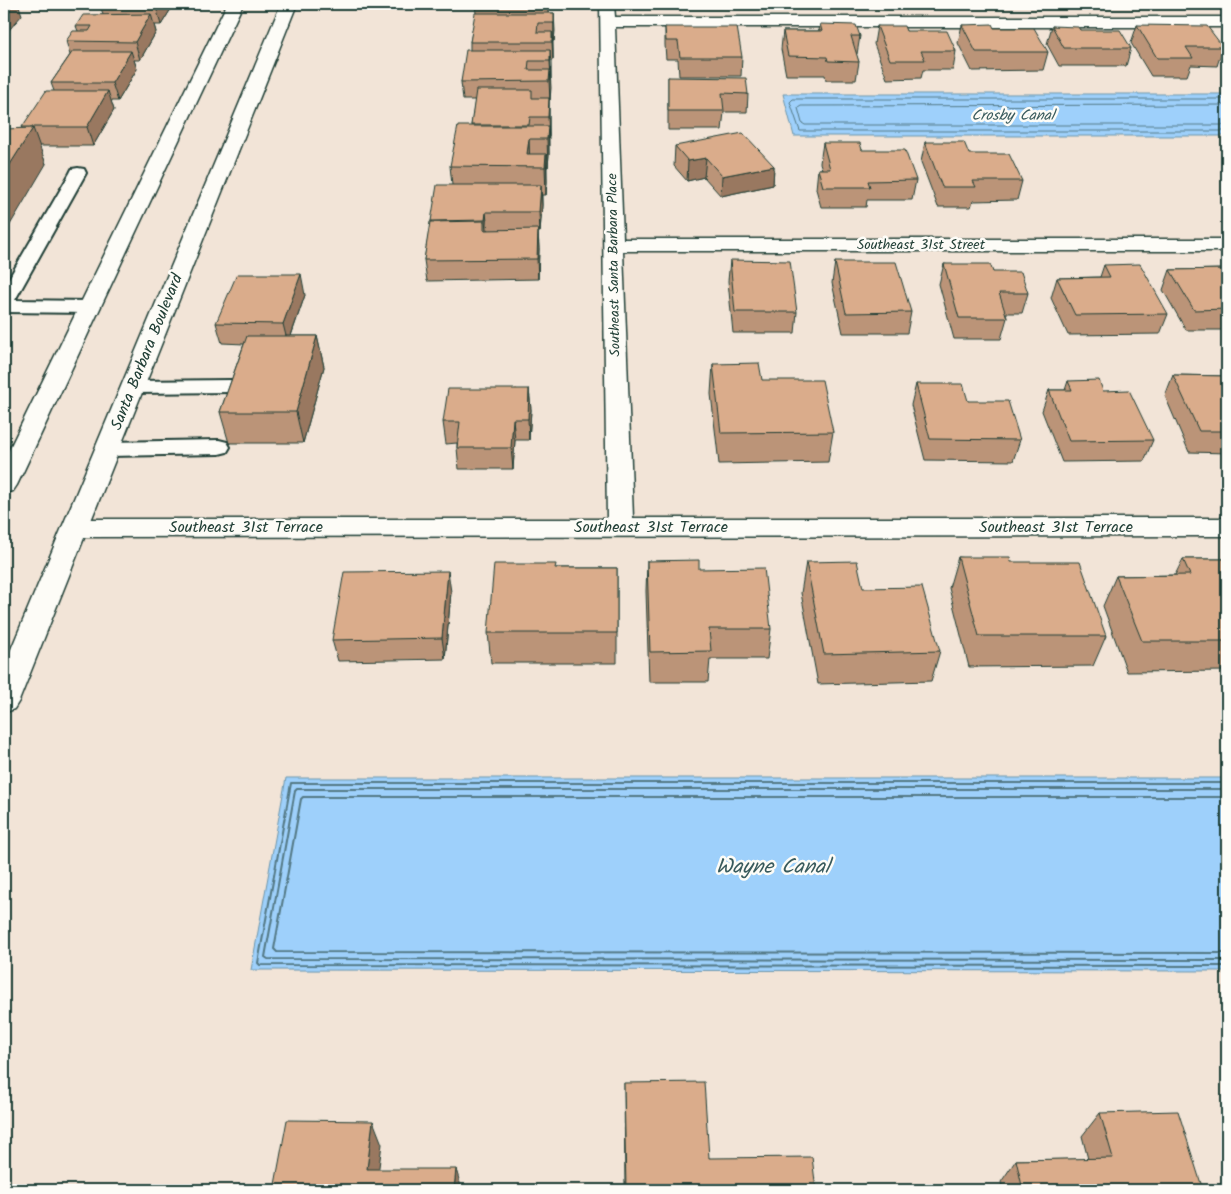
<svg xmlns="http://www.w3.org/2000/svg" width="1231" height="1194" viewBox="0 0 1231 1194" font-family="Kalam,sans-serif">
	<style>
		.water { fill: #9ed0fb; stroke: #6b95ab }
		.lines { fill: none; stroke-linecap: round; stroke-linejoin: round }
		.shore-far1 { stroke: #527884; stroke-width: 1 }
		.shore { stroke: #527884; stroke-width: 2 }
		.service-casing { stroke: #1f3d34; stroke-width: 4 }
		.minor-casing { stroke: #1f3d34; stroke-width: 3 }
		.secondary-casing { stroke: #1f3d34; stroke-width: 3 }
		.service { fill: #fdfcf7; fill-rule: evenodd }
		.minor { fill: #fdfcf7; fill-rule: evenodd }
		.secondary { fill: #fdfcf7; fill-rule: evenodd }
		.wall { fill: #bb9478; stroke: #1f3d34 }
		.shaded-wall { fill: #997861; stroke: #1f3d34 }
		.building { fill: #daac8b; stroke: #1f3d34 }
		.labels { text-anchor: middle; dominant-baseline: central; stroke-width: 5; stroke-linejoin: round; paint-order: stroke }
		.far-street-label { font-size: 14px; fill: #1f3d34; stroke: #fdfcf7 }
		.far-water-label { font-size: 15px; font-style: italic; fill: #385a5c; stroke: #fdfcf7 }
		.street-label { font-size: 16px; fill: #1f3d34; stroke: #fdfcf7 }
		.near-water-label { font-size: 21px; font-style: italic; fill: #385a5c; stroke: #fdfcf7 }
	</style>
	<rect width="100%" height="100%" fill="#f2e4d7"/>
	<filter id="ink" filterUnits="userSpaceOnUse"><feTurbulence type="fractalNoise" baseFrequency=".02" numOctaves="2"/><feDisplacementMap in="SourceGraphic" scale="10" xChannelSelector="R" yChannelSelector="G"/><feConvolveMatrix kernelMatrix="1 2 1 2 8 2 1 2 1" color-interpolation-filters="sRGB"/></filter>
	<g filter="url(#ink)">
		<path class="water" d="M783,94H1227V136H794Z
			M286,778H1227V971L251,970Z"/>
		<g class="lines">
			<path class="shore-far1" d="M1227,99H793L790,102L800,131H1227
				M1227,105L801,106L798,108L802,123L805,125H1227"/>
			<path class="shore" d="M1227,783H291L258,963L260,965L1227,966
				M1227,789H297L295,791L265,957L268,959L1227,960
				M1227,797H303L301,799L274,949L277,952L1227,953"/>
			<defs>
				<path id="service" d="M78,168L84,169L86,173L15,300L89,301L96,303L99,307L96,311L89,313L4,312V287L70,173L72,169Z
					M232,380L239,381L243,386L239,391L232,392L134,393L127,392L123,387L127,382L134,381Z
					M219,440L227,442L230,447L227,452L219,454L109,456L101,454L98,449L101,444L109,442Z"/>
				<path id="minor" d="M600,4H614L615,17H1227V27H615L623,239H1227V251H623L633,518H1227V536L75,537L66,534L62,528L66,522L75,519H607Z"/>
				<path id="secondary" d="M227,4H243L17,485L13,491L4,493V460Z
					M281,4H297L19,701L14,709L4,713V666Z"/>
			</defs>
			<use href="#service" class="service-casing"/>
			<use href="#minor" class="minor-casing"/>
			<use href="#secondary" class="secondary-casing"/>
			<use href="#service" class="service"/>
			<use href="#minor" class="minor"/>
			<use href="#secondary" class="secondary"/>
		</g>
		<path class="wall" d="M174,4L161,25H154L156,32L140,60H134L137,69L118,101H111L114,110L93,146H39L46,164L22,127L54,91L51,83L70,55L66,41L78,31L76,26L103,15L101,7Z
			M475,4H550L549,13H554V41H553V60H551L550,100H549V154L548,167H547V182L546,195H542V205L540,232H538L539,249L538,279L427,281L424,260L431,221L452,185L450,166L471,126L475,100H463L461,82L470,50V42L476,13Z
			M820,24L860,36L857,54H856L859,62L856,80H826L825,75H786L781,49L783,31H819Z
			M962,25L994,28L1048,52L1043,70L972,71L958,43Z
			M1137,25L1223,47L1217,66L1191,65L1187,76H1151L1131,43Z
			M877,26L906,31L956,51L953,70H923L921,78L887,79L874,44Z
			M1052,26L1080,30L1131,48L1126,66H1059L1047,44Z
			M665,27L742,57L741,76H679L678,59H666L665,45Z
			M1227,38V56L1223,50Z
			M668,77L748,94L747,112H724L722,130H668Z
			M925,142L969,154L1022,181L1017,200L973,201L971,207H938L921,162Z
			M823,143L862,150L916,180L912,200H867L866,207H821L816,189L818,169H822L820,163Z
			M675,146L774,166L773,185L721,196L704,177L687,181L674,166Z
			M1227,153V173L1223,166Z
			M730,260L797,312L795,333H733L728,281Z
			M835,262L911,312L907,333H843L832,283Z
			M944,264L993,272L1028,293L1022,313H1006L1007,318L1001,339H954L939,284Z
			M1104,265L1168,314L1160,334L1068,335L1051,298L1057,278L1100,277Z
			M1227,269V330H1186L1163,290L1170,270Z
			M305,295L291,336H317L324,367L303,443H229L220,412L244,344L222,343L216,323Z
			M713,364L762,380L833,432L828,462L719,464L711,394Z
			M1173,375L1227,376V453L1189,452L1165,396Z
			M1068,381L1103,391L1153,440L1144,461L1062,462L1042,411L1049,390H1065Z
			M916,384L968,401L1020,440L1013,461L925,460L911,405Z
			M529,389L531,410L529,440H515L513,469H459L457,448V443L446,444L443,422Z
			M958,557L1011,562L1106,636L1093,666L969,667L949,588Z
			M1183,559H1227V671L1127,672L1103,606L1116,576L1175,575Z
			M647,561L699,569L771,629L767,659H710L708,682H649L646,591Z
			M806,562L863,588L940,651L931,681L818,684L801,593Z
			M556,568H617V663H491L488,633Z
			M451,592L445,659L338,661L332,640Z
			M624,1083L709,1158L816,1190H625Z
			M1100,1113L1203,1190H1003L1001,1182L1016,1160L1088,1159L1082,1136Z
			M1227,1158V1176L1223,1162Z"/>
		<path class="shaded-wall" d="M10,4H21L19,6L22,15L4,36V11Z
			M158,4H174L161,25L156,7Z
			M548,4H550L548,23Z
			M554,13L555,31L554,41Z
			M151,14L156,32L140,60L135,42Z
			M552,32L553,51V60L552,42Z
			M550,50L551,68V79L550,61Z
			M131,51L137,69L118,101L112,83Z
			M550,70L551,88L550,100L549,81Z
			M108,91L114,110L93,146L87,127Z
			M549,98V136L548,117Z
			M548,126L549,154L548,167L547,139Z
			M33,128L46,164L4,235V174Z
			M529,139L530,167L527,154Z
			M546,154L547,182L546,195L545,167Z
			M706,158L704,177L687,181L688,161Z
			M774,166L773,185L721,196L722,176Z
			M541,185L542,205L540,232L539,212Z
			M486,212L488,232L487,240L485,220Z
			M538,229L539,249L538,279L537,259Z
			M301,274L305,295L288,344L283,324Z
			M317,336L324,367L303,443L296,412Z
			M529,389L531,410L529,440L528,419Z
			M513,419L515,440L513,469L511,448Z
			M448,571L451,592L445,659L442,638Z
			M373,1121L382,1144L376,1190L367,1169Z
			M456,1169L462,1190H454Z"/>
		<path class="building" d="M4,4H10L4,11Z
			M103,4H158L156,7H101Z
			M475,13H554V23H538L537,32H552V42H470Z
			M151,14L135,42L66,41L73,31H89L92,26H76L83,15Z
			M820,24L856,25L860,36H851L859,62L828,61L827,57L788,56L783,31H822Z
			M992,24L994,28H1034L1048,52H976L962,25Z
			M1137,25L1207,26L1223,47H1186L1193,58H1157Z
			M877,26H904L906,31H947L956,51H921L925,60H890Z
			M1052,26L1078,27L1080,30H1120L1131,48H1064Z
			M665,27H737L742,57H680L678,41H666Z
			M466,50H550V61H529L528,70H550L549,81L461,82Z
			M73,51H131L112,83H51Z
			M668,77L746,78L748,94L722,93L724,111H668Z
			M476,90H532V98H549L548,117H530L529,125H471Z
			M46,91H108L87,127H22Z
			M458,126H548L547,139H529L527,154H546L545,167L450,166Z
			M33,128L4,174V129Z
			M743,133L774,166L722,176L706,158L688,161L675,146Z
			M925,142H964L969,154H1009L1022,181H973L976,187H942Z
			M823,143H860L862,150H905L916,180L868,181L870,187H823L818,169H830Z
			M437,185H541L539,212H486L485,220L431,221Z
			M484,221V230L538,229L537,259L424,260L430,222Z
			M730,260L790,261L797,312H735Z
			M835,262H896L911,312L846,313Z
			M944,264H990L993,272H1021L1028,293H999L1007,318H959Z
			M1140,264L1168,314L1075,315L1057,278L1110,277L1104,265Z
			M1227,269V309L1194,310L1170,270Z
			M237,274H301L283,324L216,323Z
			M247,336H317L296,412H220Z
			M759,363L762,380H822L833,432L721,433L713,364Z
			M1173,375L1227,376V431H1199Z
			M1099,380L1103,391L1129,390L1153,440L1069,441L1049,390H1072L1068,381Z
			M916,384H963L968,401H1008L1020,440L930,439Z
			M448,389H529L528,419H513L511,448H457L460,422H443Z
			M958,557H1010L1011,562H1080L1106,636H979Z
			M1183,559H1227V641H1142L1116,576L1190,575Z
			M699,560V569L764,568L771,629H709L711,651L650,652L647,561Z
			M857,561L863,588L922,587L940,651L824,654L806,562Z
			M494,564H556L555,568H617V633H488Z
			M448,571L442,638L332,640L344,572Z
			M704,1082L709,1158L812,1157L816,1190H626L624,1083Z
			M1178,1111L1203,1190H1023L1016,1160L1113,1158L1100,1113Z
			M287,1120L373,1121L367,1169H456L454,1190H274Z"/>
	</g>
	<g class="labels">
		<g class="far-street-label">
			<text x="921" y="245">Southeast 31st Street</text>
			<text transform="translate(614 265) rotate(-91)">Southeast Santa Barbara Place</text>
		</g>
		<g class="far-water-label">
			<text x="1013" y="116">Crosby Canal</text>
		</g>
		<g class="street-label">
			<text transform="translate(147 352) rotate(-68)">Santa Barbara Boulevard</text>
			<text x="246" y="527">Southeast 31st Terrace</text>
			<text x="651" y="527">Southeast 31st Terrace</text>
			<text x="1056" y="527">Southeast 31st Terrace</text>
		</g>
		<g class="near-water-label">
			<text x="773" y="867">Wayne Canal</text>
		</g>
	</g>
	<rect width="1231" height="1194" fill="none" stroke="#fdfcf7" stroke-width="20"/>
	<rect x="10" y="10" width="1211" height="1174" fill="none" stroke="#1f3d34" stroke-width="2" filter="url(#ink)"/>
</svg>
